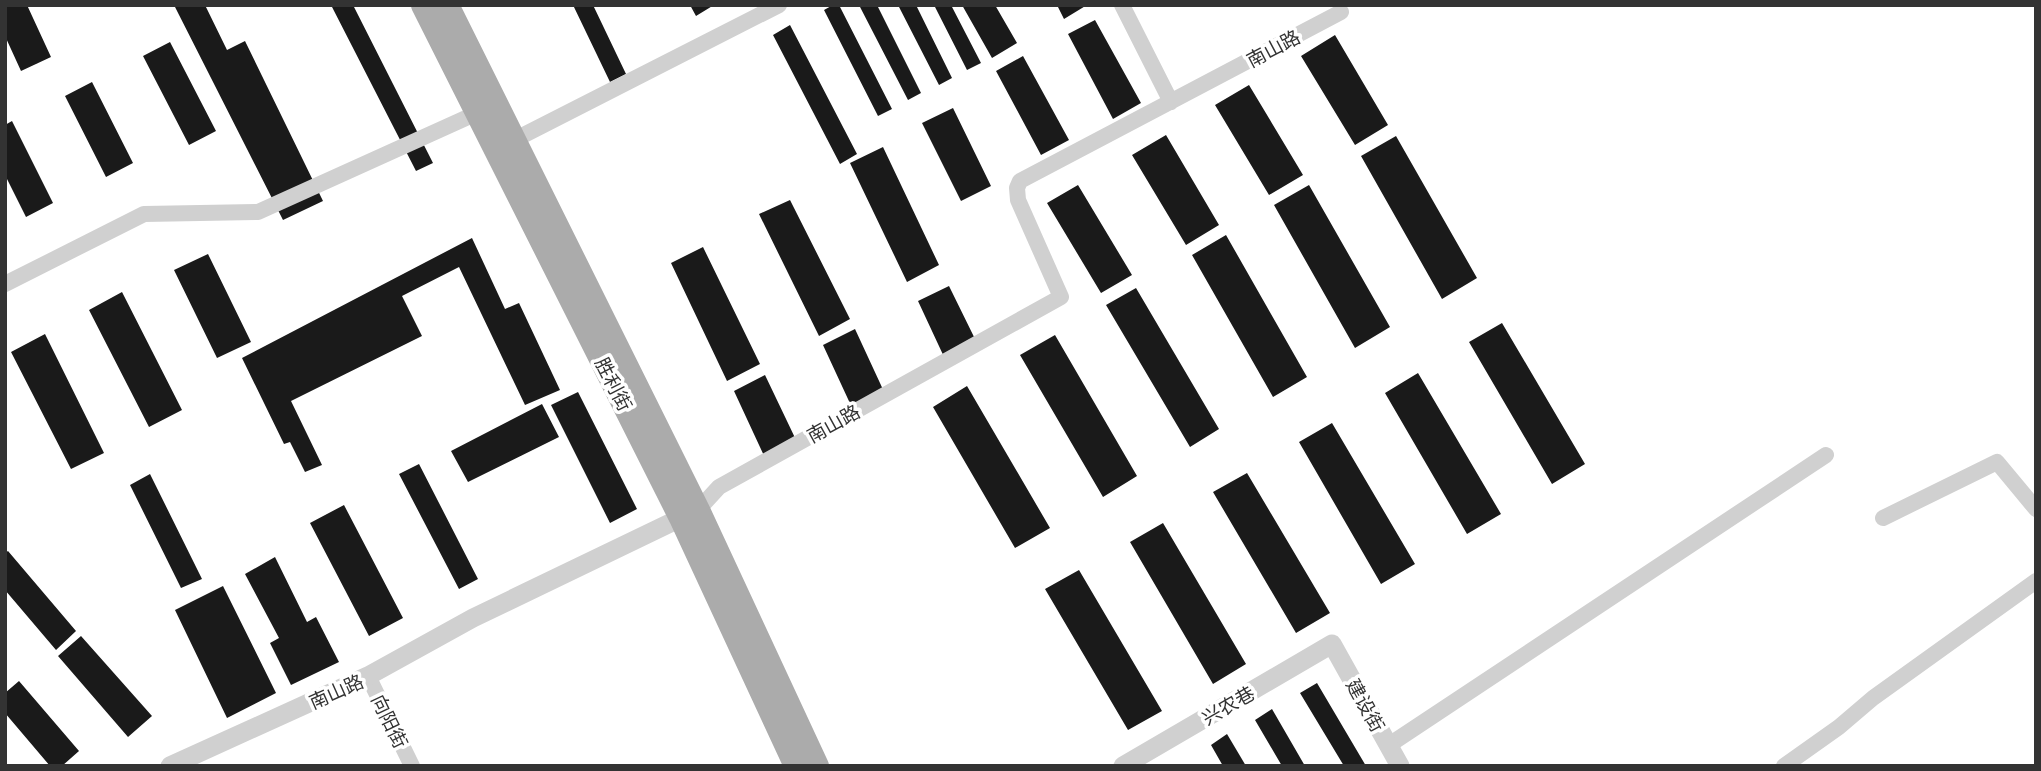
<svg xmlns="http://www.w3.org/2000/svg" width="2041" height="771" viewBox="0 0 2041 771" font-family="Barlow,'Noto Sans SC',sans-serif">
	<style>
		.building { fill: #1a1a1a }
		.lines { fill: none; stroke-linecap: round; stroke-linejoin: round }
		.minor { stroke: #d0d0d0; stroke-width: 16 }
		.tertiary { stroke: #d0d0d0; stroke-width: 19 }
		.primary { stroke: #ababab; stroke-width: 24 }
		.labels { text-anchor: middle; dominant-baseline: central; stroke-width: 7; stroke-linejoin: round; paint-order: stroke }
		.street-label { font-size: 19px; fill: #333; stroke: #fff }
	</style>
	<rect width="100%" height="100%" fill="#fff"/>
	<path class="building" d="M5,5H27L51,57L21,71L5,36Z
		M174,5H205L227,50L245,41L323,201L283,220Z
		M331,5H353L433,163L416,171Z
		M573,5H593L626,74L610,82Z
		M690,5H714L696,16Z
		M833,5H839L892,109L878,116L824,10Z
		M859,5H877L921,93L908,100Z
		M898,5H916L952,78L939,85Z
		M934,5H951L981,63L967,70Z
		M962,5H995L1017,43L992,58Z
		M1057,5H1087L1064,19Z
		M1095,20L1141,103L1113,119L1068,34Z
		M790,25L857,154L840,164L773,35Z
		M1335,35L1388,125L1355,145L1301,56Z
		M170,42L216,131L189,145L143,56Z
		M1023,56L1069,140L1041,155L996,71Z
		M92,82L133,163L106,177L65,96Z
		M1249,85L1303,175L1269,195L1215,105Z
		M953,108L991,186L961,201L922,123Z
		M12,121L53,203L26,217L5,175V125Z
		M1166,135L1219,225L1186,245L1132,155Z
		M1396,136L1477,278L1442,299L1361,156Z
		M883,147L939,265L907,282L850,163Z
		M1078,185L1132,275L1101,293L1047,203Z
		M1309,185L1390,327L1355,348L1274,205Z
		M790,200L850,319L819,336L759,214Z
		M1226,235L1307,377L1273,397L1192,255Z
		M472,238L505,309L519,303L560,390L525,405L459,267L402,296L422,336L291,401L322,465L305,472L290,442L284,444L242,358Z
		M703,247L760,364L727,381L671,263Z
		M208,254L251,342L217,358L174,270Z
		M949,286L977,343L945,359L918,301Z
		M1136,288L1219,429L1190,447L1106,305Z
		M122,292L182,410L149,427L89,310Z
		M1502,323L1585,464L1552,484L1469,342Z
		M855,329L886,396L854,412L823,345Z
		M45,334L104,453L71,469L11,352Z
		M1055,335L1137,476L1103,497L1020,355Z
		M1418,373L1501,514L1467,534L1385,393Z
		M765,375L797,442L765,458L734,391Z
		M967,386L1050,528L1015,548L933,407Z
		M578,392L637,509L610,523L551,405Z
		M542,404L559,437L468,482L451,451Z
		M1332,423L1415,564L1381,584L1299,442Z
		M419,464L478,579L459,589L399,474Z
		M1247,473L1330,613L1296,633L1213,492Z
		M150,474L202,579L181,588L130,485Z
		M344,505L403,618L369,636L310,523Z
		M1163,523L1246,664L1213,684L1130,542Z
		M8,551L76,631L56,650L5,590V553Z
		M275,557L307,622L316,617L339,662L291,685L270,643L279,638L245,574Z
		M1079,570L1162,711L1128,730L1045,589Z
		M223,586L276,693L227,718L175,610Z
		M81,636L152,716L128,737L58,656Z
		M19,681L79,751L62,766H50L5,713V693Z
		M1317,683L1366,766H1344L1300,693Z
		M1272,709L1305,766H1282L1255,720Z
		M1227,734L1246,766H1223L1211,745Z"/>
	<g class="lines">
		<path class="minor" d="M1122,5L1171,102
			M514,140L779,5
			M5,284L144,214L258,212L477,113
			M698,510L719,487L1061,297L1018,200L1017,188L1020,181L1341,12
			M1883,518L1997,462L2036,509
			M368,676L412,766
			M1389,745L1826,455
			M1784,766L1839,727L1873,698L2036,581"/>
		<path class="tertiary" d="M170,766L368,676L473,618L691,513
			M1123,766L1332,644L1400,766"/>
		<path class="primary" d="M423,5L681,518L796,766
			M447,5L698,510L817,766"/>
	</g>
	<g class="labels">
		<g class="street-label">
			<text transform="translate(1273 48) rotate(-28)">南山路</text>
			<text transform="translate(614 384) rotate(63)">胜利街</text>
			<text transform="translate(833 423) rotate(-29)">南山路</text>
			<text transform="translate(336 691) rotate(-24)">南山路</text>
			<text transform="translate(1228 705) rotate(-30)">兴农巷</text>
			<text transform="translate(1366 705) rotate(61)">建设街</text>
			<text transform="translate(390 721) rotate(64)">向阳街</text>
		</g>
	</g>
	<rect width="2041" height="771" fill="none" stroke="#333333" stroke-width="14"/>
</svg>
